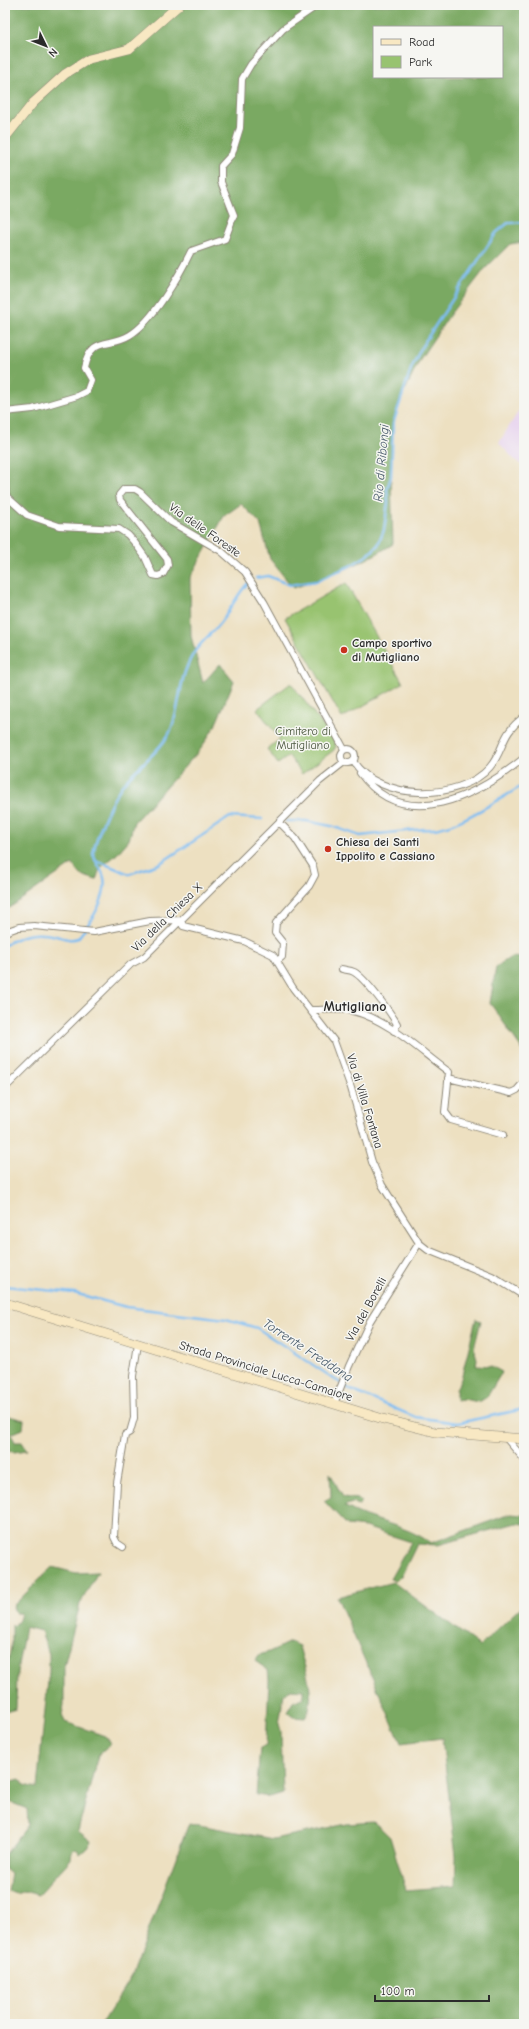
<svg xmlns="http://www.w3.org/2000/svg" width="529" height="2029" viewBox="0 0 529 2029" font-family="'Comic Neue',sans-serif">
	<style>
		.built { fill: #e7d2ef }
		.green { fill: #98c370; stroke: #62774e }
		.forest { fill: #7aa962; stroke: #526a46; fill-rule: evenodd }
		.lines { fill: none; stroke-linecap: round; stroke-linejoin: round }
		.stream { stroke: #7fbef3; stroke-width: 2.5 }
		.street-casing { stroke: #8c8676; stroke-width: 8 }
		.secondary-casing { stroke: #8c8676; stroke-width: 10 }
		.street { stroke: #fff; stroke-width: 6 }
		.secondary { stroke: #f8e8c3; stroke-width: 9 }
		.poi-dot { fill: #c8321e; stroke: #f6f6f2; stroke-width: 1.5 }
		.labels { text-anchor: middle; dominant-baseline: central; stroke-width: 3; stroke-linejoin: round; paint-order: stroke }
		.street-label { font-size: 12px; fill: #2b2b2b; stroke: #f6f6f2 }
		.poi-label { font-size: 12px; font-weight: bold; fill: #2b2b2b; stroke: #f6f6f2; text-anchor: start }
		.park-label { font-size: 12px; fill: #4c5940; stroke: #f6f6f2 }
		.water-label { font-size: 13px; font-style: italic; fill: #445767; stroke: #f6f6f2 }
		.quarter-label { font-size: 14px; font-weight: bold; fill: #2b2b2b; stroke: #f6f6f2 }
	</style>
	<rect width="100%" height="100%" fill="#f6f6f2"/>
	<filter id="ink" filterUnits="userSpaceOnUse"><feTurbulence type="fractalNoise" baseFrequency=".025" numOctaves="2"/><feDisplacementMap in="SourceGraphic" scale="8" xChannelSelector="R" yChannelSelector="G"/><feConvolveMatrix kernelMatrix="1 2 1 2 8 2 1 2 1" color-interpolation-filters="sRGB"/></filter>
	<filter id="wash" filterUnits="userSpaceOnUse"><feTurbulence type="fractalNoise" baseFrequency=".012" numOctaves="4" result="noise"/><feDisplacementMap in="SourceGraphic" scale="16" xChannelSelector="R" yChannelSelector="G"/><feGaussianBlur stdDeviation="0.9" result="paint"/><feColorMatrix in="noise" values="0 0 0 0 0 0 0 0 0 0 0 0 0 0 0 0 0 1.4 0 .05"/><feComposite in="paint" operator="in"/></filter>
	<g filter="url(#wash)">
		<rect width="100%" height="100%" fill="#ede0c1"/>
		<path class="built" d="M524,402V467L514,459L499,443Z"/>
		<path class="green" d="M346,583L403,683L342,718L285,618Z
			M291,683L334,740L336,746L334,750L302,774L289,756L278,764L267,749L280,739L257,709Z"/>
		<path class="forest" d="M5,5H524V242L510,244L484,270L451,313L420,359L399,403L393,424L391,477L393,544C362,564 328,577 293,588L270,559L260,523L241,504L224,516L190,578L191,636L203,683L220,664L234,681L215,726L200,750L134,822L129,840L116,855L100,868L96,880L81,875L72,864L5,911ZM374,27H502V77H374Z
			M511,957L524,958V1052L490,1003L496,967Z
			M476,1319L481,1321L474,1348L477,1359L476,1365L491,1366L502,1372L487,1397L479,1402L463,1399L456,1400V1389L461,1379Z
			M5,1415L24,1420L23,1429L11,1434L15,1442H22L27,1450L14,1452L5,1451Z
			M330,1473C335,1481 338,1489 343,1497L357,1499L362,1502L359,1505L352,1503L344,1506C371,1522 405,1524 431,1543L510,1514L524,1515V1524L516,1523L438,1545L417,1544L402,1575L396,1581L390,1579L411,1542L365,1527L347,1525L324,1501L331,1497Z
			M52,1567L76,1573L98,1572L80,1604L64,1666V1706L62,1714L65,1722L105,1736L111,1743L98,1755L78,1831L91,1841L87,1848L80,1854L76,1848L72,1851L71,1859L38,1895L24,1891L16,1894L8,1891L11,1874L5,1869V1855L28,1825L27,1809L5,1800V1783L20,1779L25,1785L37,1788L49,1671V1654L41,1631L25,1627L17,1672L16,1709L5,1712V1680L12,1641V1624L14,1626L19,1620L21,1613H15L13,1606Z
			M393,1582L480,1646L524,1604V2024H102L131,1977L189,1823L273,1839L347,1824L374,1822L390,1837L406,1890L455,1886L456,1857L442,1738L401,1743L337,1597Z
			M290,1642L299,1646C304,1667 318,1698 305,1718L293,1717L287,1712L293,1702L303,1698V1690L290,1689L284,1694L279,1724L281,1731L283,1793L270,1797L256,1795L260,1748L266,1745L269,1679L268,1670L255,1661L259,1655L269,1652Z"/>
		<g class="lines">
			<path class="stream" d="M256,578L268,576L290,585L317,581L350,566L368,555L378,545L384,530L388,502L387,489L391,477L393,424L411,369L422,346L496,233L508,223L524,222
				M286,821H306L331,826L360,836L424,829C451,833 500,798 524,785
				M95,860L129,874L159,864L230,817L262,819
				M5,945C22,934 36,931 56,936C64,938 71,941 78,938C90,923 108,898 104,878C102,869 96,863 93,854C97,833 113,794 128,778C142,764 159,751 169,734C179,715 178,692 185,672C195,643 207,641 223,619C232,607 238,593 249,582
				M5,1286L74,1293L126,1307L226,1319L257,1328L351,1390L415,1417L458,1423L524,1409"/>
		</g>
	</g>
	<g filter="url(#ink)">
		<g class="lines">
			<defs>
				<path id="street" d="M5,412L33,409L77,396L87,391L91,380L84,368C91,335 109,348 130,335C153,321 179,276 191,251L225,239L234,215L221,182V166L232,154L240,128L242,79L251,64L283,29L318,5
					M5,480L6,496L27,515L59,526L119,529L128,535L135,543L145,557L153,575L158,576L163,574L168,565L167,559L120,500L119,495L124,489H135L140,492L171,522L221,551L245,572L264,602L344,749
					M341 756a7 7 0 1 1 14 0a7 7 0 1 1-14 0Z
					M353,761C378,801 460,802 490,767C505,749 500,734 524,717
					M360,773C405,835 478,795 524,758
					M5,932L19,927L34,926L94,932L150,921L181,920L183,926L244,941L273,955L293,988L334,1041L351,1088L372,1162L382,1185L419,1243L428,1250L492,1276L524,1296
					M277,961L282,957L283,943L275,933L276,923L309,886L315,875L313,866L295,838L279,822
					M342,969C345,970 350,970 354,972C365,978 391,1013 397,1024L394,1031
					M310,1010C324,1010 339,1008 353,1011C389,1020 420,1051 449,1072L445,1112L451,1120L503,1135
					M448,1078L511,1093L517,1090L524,1082
					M5,1088L131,964L144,957L320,781L344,762
					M334,1404L349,1366L370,1321L419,1243
					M506,1438L524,1459
					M123,1547L117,1543L114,1537L117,1483L125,1435L130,1432L134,1418L133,1376L138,1344"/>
				<path id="secondary" d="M5,138L33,103L65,74L89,59L129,49L179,5
					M5,1303L383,1419L435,1432L524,1439"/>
			</defs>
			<use href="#street" class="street-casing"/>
			<use href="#secondary" class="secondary-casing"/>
			<use href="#street" class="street"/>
			<use href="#secondary" class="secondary"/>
		</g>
	</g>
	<g class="poi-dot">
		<circle cx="344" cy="650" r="4"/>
		<circle cx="328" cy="849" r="4"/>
	</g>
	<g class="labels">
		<g class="street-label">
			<text transform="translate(205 530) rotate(35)">Via delle Foreste</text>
			<text transform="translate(167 917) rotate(-44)">Via della Chiesa X</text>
			<text transform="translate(365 1101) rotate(73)">Via di Villa Fontana</text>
			<text transform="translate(366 1309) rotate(-61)">Via dei Borelli</text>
			<text transform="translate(266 1371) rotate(17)">Strada Provinciale Lucca-Camaiore</text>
		</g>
		<g class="poi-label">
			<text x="352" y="643">Campo sportivo<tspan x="352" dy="14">di Mutigliano</tspan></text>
			<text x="336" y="842">Chiesa dei Santi<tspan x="336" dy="14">Ippolito e Cassiano</tspan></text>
		</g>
		<g class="park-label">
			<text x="303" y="731">Cimitero di<tspan x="303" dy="14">Mutigliano</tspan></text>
		</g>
		<g class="water-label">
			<text transform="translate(381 463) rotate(-85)">Rio di Ribongi</text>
			<text transform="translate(308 1350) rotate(33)">Torrente Freddana</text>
		</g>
		<g class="quarter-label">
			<text x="355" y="1006">Mutigliano</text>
		</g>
	</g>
	<rect width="529" height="2029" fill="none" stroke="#f6f6f2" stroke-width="20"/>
	<rect x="373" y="26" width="130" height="52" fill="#f6f6f2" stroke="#a5a5a2"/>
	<rect x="381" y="39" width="20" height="6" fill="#f8e8c3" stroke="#a5a5a2"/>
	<text x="409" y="46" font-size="12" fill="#2b2b2b">Road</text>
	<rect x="381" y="56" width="20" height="12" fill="#98c370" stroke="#a5a5a2"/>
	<text x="409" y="66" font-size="12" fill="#2b2b2b">Park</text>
	<g transform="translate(46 46) rotate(133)" stroke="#f6f6f2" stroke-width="3" paint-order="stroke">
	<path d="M0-3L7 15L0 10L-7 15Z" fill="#2b2b2b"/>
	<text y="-6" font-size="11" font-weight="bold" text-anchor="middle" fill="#2b2b2b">N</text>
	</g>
	<path d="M375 1995v6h114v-6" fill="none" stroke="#2b2b2b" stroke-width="2"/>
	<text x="381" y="1995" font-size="12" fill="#2b2b2b" stroke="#f6f6f2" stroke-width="3" paint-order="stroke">100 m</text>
</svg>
